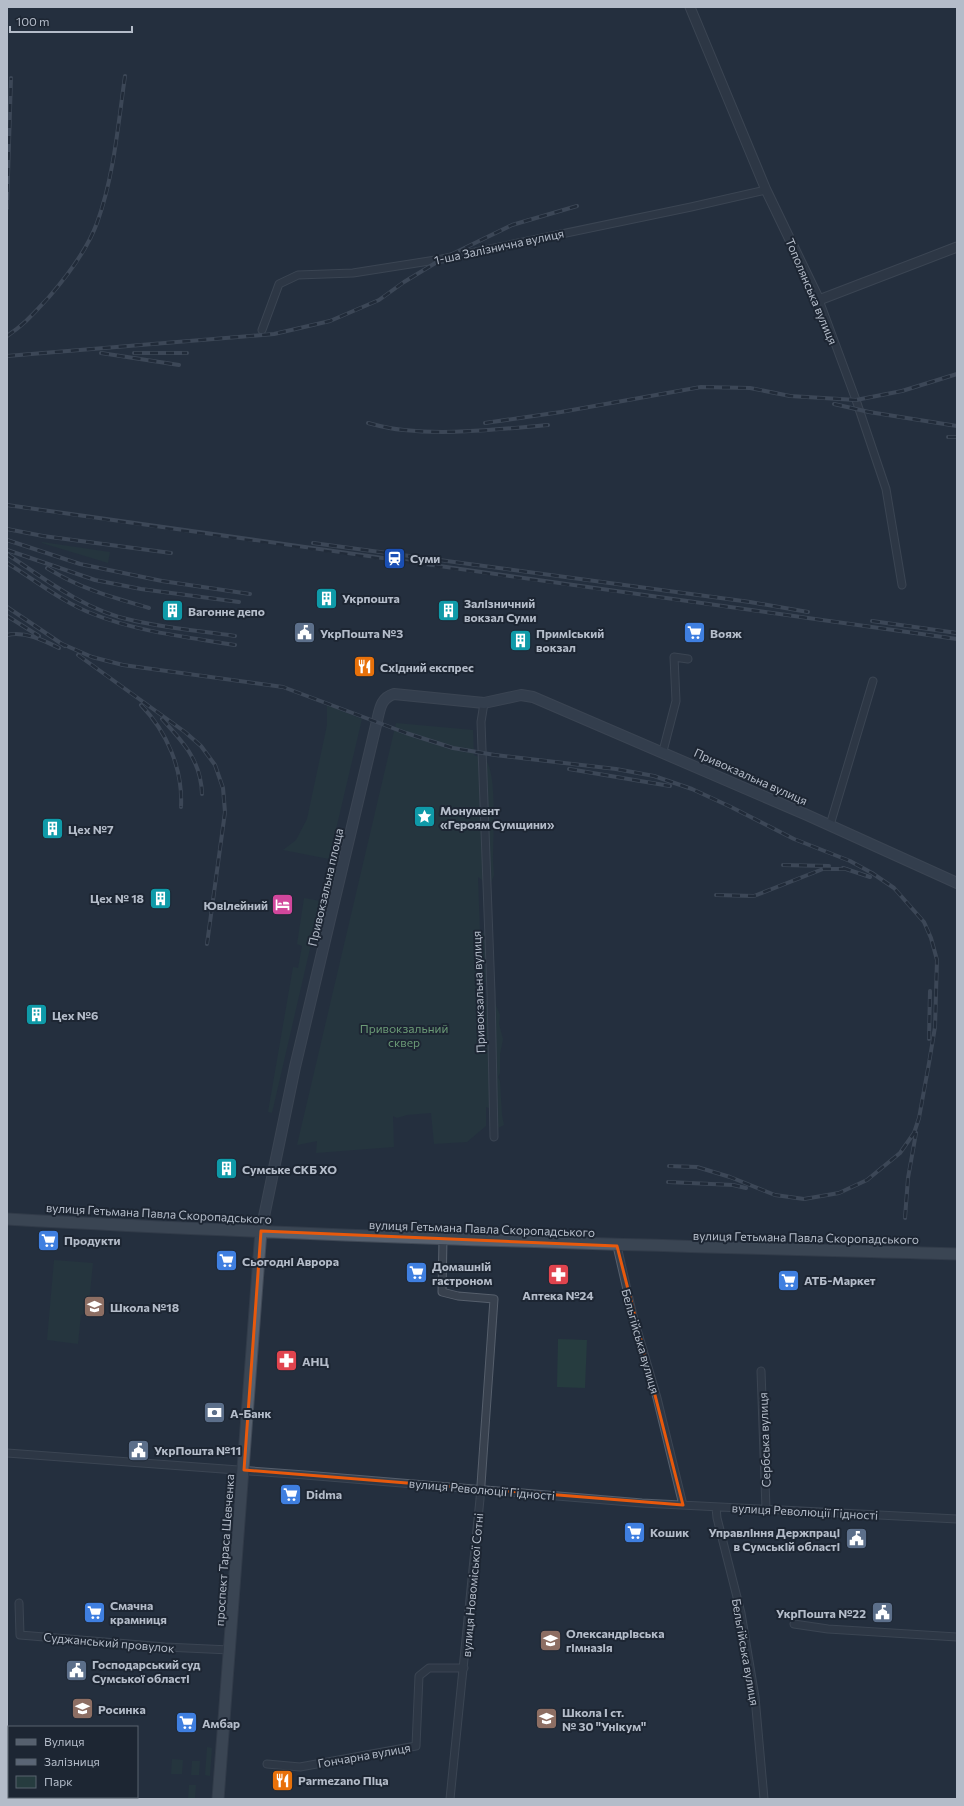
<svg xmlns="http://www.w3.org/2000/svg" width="964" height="1806" viewBox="0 0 964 1806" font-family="Commissioner,sans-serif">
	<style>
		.green { fill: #263c3f }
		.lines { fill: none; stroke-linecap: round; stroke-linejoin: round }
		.minor-casing { stroke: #565f6c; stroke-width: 9 }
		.tertiary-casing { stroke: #565f6c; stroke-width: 11 }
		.secondary-casing { stroke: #565f6c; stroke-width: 12 }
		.primary-casing { stroke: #414a57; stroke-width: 13 }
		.minor { stroke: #38414e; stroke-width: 7 }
		.tertiary { stroke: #38414e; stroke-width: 9 }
		.secondary { stroke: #465061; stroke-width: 10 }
		.primary { stroke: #56606e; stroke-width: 11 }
		.rail-casing { stroke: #5a6575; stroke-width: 4 }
		.rail { stroke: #1d2633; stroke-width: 2.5; stroke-dasharray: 8; stroke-linecap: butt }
		.marked { fill: none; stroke: #e8590c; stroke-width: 3; stroke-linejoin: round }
		.labels { text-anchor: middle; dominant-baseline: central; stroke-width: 4; stroke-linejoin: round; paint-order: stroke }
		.street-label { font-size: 12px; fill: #b4bcc9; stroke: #1d2633 }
		.poi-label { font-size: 12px; font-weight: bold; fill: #b4bcc9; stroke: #1d2633; text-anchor: start }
		.park-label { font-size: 12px; fill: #6b9a76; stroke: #1d2633 }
	</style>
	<rect width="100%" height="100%" fill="#242f3e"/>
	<path class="green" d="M42,542L110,552L108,563L42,543Z
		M327,705L362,719L329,859L283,850L296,840L307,819L327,725Z
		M396,723L473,730L474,755C478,757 484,758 487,762C497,778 493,840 493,861L494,875L491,883H486L478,877L480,933H486L488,953L483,961L488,979L484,983L481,982L482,999L495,1003L500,1015L499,1024L503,1039L500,1054V1073L498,1077L500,1081L502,1115L504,1125L496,1129C488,1123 489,1117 489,1108L486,1107V1126L467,1142L434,1144L431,1113L407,1115L397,1118L393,1116L394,1147L316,1153L317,1141L297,1145Z
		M304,898L321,901L272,1113L268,1112L293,967L298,968L302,946L297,944Z
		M54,1260L93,1263L88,1313L81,1315L78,1344L47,1340Z
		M558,1339L587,1340L585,1388L557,1387Z
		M207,1747L212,1748L210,1776L205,1775Z
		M172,1759L183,1760L182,1774H171Z
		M192,1761H200L199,1775H191Z
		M189,1785H196L195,1799H188Z"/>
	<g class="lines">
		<defs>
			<path id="minor" d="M819,300L856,400L886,489L902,585
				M262,330L279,284L298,275L353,273L442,259L691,207L766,190
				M484,703L481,722L491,993L494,1137
				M663,751L676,701L674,657L688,659
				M830,825L873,681
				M443,1239L442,1292L458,1296L494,1299L480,1499L450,1799
				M617,1246L633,1316L657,1398L683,1505
				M761,1371L766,1509
				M7,1453L305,1475L642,1503L957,1519
				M716,1507L717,1518L741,1613L755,1697L764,1799
				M19,1603L20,1635L165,1647L230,1650
				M794,1624L828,1629L957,1637
				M267,1764L300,1767L416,1746L419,1676L429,1668H464"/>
			<path id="tertiary" d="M690,7L766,190L819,300L957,247"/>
			<path id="secondary" d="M261,1231L295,1067L377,721C380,708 381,698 394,694L484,703L521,695L533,697L807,815L957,883"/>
			<path id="primary" d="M7,1219C323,1237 640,1245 957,1254
				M218,1799L261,1231"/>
		</defs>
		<use href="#minor" class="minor-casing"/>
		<use href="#tertiary" class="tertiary-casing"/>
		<use href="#secondary" class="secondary-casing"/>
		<use href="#primary" class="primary-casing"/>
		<use href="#minor" class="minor"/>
		<use href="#tertiary" class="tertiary"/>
		<use href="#secondary" class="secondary"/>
		<use href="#primary" class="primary"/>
		<defs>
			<path id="rail" d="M7,208L11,78
				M7,336C25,324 34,313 49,297C68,275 87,250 97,223C114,176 118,125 125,76
				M101,353L179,365
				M134,353H187
				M7,356L274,334L330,321L379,300L404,282L442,259L512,225L577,206
				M834,404L869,412L957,426
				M368,423C379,426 392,429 404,430C450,435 501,429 548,425
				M485,423L561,412L701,387L750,388L790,396L856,400L902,391L957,374
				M948,437H957
				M7,505C323,552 640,594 957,639
				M7,529L43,536L171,553
				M7,540L80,564L162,581L250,594
				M313,543L750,602L808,612
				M7,550L95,580L141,589L239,602
				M7,554C46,580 85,610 131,620C164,628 201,631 235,636
				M7,563C35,580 62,602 93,614C138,632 188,637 235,645
				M47,568C81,589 111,597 149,608
				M7,607L65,646
				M7,616L39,636
				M872,621L957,633
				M7,635C25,631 43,640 59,648
				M60,643L92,657L123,665L283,687L406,733L453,748L495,755L616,769L654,776L692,789L731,807L794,839L850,861L872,873L894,888L924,922L931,938L937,960L935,1027L929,1063L919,1118L914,1133L900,1153L867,1180L839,1193L804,1199L775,1195L730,1177L697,1167L669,1166
				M78,655L185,732L201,746L215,765L223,788L225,812L207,944
				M141,705C167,732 183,769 181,807
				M162,719C184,743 201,761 202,794
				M569,769L670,786
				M783,865L829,866
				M843,868L870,877
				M716,895L754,896L823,869H847
				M929,1039L930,991
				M668,1182L733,1185L746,1188
				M905,1218L908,1178L916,1133"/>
		</defs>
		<use href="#rail" class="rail-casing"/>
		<use href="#rail" class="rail"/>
	</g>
	<path d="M0 0H964V1806H0ZM261,1231L617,1246L683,1505L244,1470Z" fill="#242f3e" fill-opacity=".55" fill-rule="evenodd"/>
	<path class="marked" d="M261,1231L617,1246L683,1505L244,1470Z"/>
	<defs>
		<symbol id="station-square" viewBox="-11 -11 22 22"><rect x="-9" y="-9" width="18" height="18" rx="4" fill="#1a4fb4" stroke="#1d2633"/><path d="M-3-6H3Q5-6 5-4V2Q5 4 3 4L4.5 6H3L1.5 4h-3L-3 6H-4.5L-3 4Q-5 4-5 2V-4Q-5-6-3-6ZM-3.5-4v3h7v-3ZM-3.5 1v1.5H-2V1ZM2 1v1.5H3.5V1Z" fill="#fff"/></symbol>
		<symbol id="building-square" viewBox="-11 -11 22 22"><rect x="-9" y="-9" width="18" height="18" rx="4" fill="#0f9aa8" stroke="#1d2633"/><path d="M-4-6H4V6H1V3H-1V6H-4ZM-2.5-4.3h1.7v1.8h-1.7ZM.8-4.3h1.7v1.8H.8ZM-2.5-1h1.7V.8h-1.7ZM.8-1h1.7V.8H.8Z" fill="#fff"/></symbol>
		<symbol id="civic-square" viewBox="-11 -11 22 22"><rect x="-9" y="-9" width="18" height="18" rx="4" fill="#5c6f8a" stroke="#1d2633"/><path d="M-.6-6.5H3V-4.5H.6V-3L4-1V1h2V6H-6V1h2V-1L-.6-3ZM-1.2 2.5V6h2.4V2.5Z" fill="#fff"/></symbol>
		<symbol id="supermarket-square" viewBox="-11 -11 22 22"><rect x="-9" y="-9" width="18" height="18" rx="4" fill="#3f7fe0" stroke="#1d2633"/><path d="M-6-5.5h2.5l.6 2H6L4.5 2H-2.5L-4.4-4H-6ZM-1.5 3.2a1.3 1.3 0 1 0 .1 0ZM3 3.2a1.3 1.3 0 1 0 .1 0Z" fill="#fff"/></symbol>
		<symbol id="restaurant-square" viewBox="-11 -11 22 22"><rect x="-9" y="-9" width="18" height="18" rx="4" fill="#e8710a" stroke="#1d2633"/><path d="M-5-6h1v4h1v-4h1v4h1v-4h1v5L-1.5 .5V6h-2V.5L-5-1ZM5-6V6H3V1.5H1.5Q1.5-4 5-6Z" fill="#fff"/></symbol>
		<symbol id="sight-square" viewBox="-11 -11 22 22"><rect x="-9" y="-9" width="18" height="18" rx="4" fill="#0f9aa8" stroke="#1d2633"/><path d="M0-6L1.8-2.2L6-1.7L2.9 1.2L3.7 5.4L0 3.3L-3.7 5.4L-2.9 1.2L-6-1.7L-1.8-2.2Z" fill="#fff"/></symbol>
		<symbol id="hotel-square" viewBox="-11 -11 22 22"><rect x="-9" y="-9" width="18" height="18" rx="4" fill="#d1479c" stroke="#1d2633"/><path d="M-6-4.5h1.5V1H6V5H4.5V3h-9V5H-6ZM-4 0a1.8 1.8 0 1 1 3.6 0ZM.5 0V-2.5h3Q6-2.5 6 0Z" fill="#fff"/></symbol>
		<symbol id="pharmacy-square" viewBox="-11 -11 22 22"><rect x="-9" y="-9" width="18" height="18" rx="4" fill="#e0444e" stroke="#1d2633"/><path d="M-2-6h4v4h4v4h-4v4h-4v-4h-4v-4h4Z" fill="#fff"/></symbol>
		<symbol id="school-square" viewBox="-11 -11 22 22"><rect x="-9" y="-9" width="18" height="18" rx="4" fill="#8d6e63" stroke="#1d2633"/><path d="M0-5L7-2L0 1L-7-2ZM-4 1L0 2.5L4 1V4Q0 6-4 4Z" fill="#fff"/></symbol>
		<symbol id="bank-square" viewBox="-11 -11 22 22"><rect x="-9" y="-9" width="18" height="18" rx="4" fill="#5c6f8a" stroke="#1d2633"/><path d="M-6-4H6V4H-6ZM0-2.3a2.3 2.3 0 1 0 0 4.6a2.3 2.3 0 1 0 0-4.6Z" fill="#fff"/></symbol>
	</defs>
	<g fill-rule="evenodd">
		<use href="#station-square" x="382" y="546" width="25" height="25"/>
		<use href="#building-square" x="314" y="586" width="25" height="25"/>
		<use href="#building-square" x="436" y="598" width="25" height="25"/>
		<use href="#building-square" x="160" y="598" width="25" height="25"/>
		<use href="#civic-square" x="292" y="620" width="25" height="25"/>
		<use href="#supermarket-square" x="682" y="620" width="25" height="25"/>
		<use href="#building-square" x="508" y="628" width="25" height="25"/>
		<use href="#restaurant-square" x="352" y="654" width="25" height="25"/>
		<use href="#sight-square" x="412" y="804" width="25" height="25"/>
		<use href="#building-square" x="40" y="816" width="25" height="25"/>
		<use href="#building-square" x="148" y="886" width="25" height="25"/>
		<use href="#hotel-square" x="270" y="892" width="25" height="25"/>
		<use href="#building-square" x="24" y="1002" width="25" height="25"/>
		<use href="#building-square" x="214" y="1156" width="25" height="25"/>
		<use href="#supermarket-square" x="36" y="1228" width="25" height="25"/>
		<use href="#supermarket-square" x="214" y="1248" width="25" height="25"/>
		<use href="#supermarket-square" x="404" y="1260" width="25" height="25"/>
		<use href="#pharmacy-square" x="546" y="1262" width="25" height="25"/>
		<use href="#supermarket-square" x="776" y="1268" width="25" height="25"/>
		<use href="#school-square" x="82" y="1294" width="25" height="25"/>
		<use href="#pharmacy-square" x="274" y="1348" width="25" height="25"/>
		<use href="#bank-square" x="202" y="1400" width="25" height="25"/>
		<use href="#civic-square" x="126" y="1438" width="25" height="25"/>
		<use href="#supermarket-square" x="278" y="1482" width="25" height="25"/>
		<use href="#supermarket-square" x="622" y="1520" width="25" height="25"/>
		<use href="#civic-square" x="844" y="1526" width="25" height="25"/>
		<use href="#supermarket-square" x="82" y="1600" width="25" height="25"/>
		<use href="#civic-square" x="870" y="1600" width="25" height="25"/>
		<use href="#school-square" x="538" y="1628" width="25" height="25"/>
		<use href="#civic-square" x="64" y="1658" width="25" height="25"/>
		<use href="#school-square" x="70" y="1696" width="25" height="25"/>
		<use href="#school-square" x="534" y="1706" width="25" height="25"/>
		<use href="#supermarket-square" x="174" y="1710" width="25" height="25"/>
		<use href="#restaurant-square" x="270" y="1768" width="25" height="25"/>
	</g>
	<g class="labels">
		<g class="street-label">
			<text transform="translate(499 246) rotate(-12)">1-ша Залізнична вулиця</text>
			<text transform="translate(812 291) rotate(67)">Тополянська вулиця</text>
			<text transform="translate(751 776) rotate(24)">Привокзальна вулиця</text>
			<text transform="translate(325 887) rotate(-77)">Привокзальна площа</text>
			<text transform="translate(478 992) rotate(-92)">Привокзальна вулиця</text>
			<text transform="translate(159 1213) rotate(3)">вулиця Гетьмана Павла Скоропадського</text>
			<text transform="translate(482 1228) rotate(2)">вулиця Гетьмана Павла Скоропадського</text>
			<text transform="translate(806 1237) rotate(1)">вулиця Гетьмана Павла Скоропадського</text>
			<text transform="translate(641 1341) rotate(74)">Бельгійська вулиця</text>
			<text transform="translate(764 1440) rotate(-92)">Сербська вулиця</text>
			<text transform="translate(482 1489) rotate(5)">вулиця Революції Гідності</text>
			<text transform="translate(805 1511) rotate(3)">вулиця Революції Гідності</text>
			<text transform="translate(224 1550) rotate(-86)">проспект Тараса Шевченка</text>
			<text transform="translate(472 1585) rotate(-85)">вулиця Новоміської Сотні</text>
			<text transform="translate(109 1642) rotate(5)">Суджанський провулок</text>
			<text transform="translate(746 1652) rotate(80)">Бельгійська вулиця</text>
			<text transform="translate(364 1755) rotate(-10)">Гончарна вулиця</text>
		</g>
		<g class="poi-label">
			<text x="410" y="558">Суми</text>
			<text x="342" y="598">Укрпошта</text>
			<text x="464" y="603">Залізничний<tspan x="464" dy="14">вокзал Суми</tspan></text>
			<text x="188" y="611">Вагонне депо</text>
			<text x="320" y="633">УкрПошта №3</text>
			<text x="536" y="633">Приміський<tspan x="536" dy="14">вокзал</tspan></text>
			<text x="710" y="633">Вояж</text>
			<text x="380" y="667">Східний експрес</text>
			<text x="440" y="810">Монумент<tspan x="440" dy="14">«Героям Сумщини»</tspan></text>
			<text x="68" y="829">Цех №7</text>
			<text x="144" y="898" text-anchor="end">Цех № 18</text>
			<text x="268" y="905" text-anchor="end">Ювілейний</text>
			<text x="52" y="1015">Цех №6</text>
			<text x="242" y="1169">Сумське СКБ ХО</text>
			<text x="64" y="1240">Продукти</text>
			<text x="242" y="1261">Сьогодні Аврора</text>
			<text x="432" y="1266">Домашній<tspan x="432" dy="14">гастроном</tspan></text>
			<text x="804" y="1280">АТБ-Маркет</text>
			<text x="558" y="1295" text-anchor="middle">Аптека №24</text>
			<text x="110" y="1307">Школа №18</text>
			<text x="302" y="1361">АНЦ</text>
			<text x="230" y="1413">А-Банк</text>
			<text x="154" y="1450">УкрПошта №11</text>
			<text x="306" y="1494">Didma</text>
			<text x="650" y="1532">Кошик</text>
			<text x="840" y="1532" text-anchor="end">Управління Держпраці<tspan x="840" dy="14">в Сумській області</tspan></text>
			<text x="110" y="1605">Смачна<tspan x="110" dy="14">крамниця</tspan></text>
			<text x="866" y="1613" text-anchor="end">УкрПошта №22</text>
			<text x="566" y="1633">Олександрівська<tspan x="566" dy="14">гімназія</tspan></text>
			<text x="92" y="1664">Господарський суд<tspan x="92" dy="14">Сумської області</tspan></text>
			<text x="98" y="1709">Росинка</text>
			<text x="562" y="1712">Школа І ст.<tspan x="562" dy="14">№ 30 "Унікум"</tspan></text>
			<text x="202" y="1723">Амбар</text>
			<text x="298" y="1780">Parmezano Піца</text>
		</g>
		<g class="park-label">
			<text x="404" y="1028">Привокзальний<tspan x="404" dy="14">сквер</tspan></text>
		</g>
	</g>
	<rect width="964" height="1806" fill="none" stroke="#b4bcc9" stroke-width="16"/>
	<rect x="8" y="1726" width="130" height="72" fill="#1d2633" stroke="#59626f"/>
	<rect x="16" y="1739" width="20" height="6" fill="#56606e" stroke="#59626f"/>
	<text x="44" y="1746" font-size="12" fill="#b4bcc9">Вулиця</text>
	<rect x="16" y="1759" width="20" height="6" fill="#5a6575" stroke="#59626f"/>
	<text x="44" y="1766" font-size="12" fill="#b4bcc9">Залізниця</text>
	<rect x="16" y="1776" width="20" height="12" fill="#263c3f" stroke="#59626f"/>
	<text x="44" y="1786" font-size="12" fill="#b4bcc9">Парк</text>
	<path d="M10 26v6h122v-6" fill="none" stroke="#b4bcc9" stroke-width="2"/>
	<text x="16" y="26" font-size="12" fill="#b4bcc9" stroke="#1d2633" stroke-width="3" paint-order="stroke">100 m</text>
</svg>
